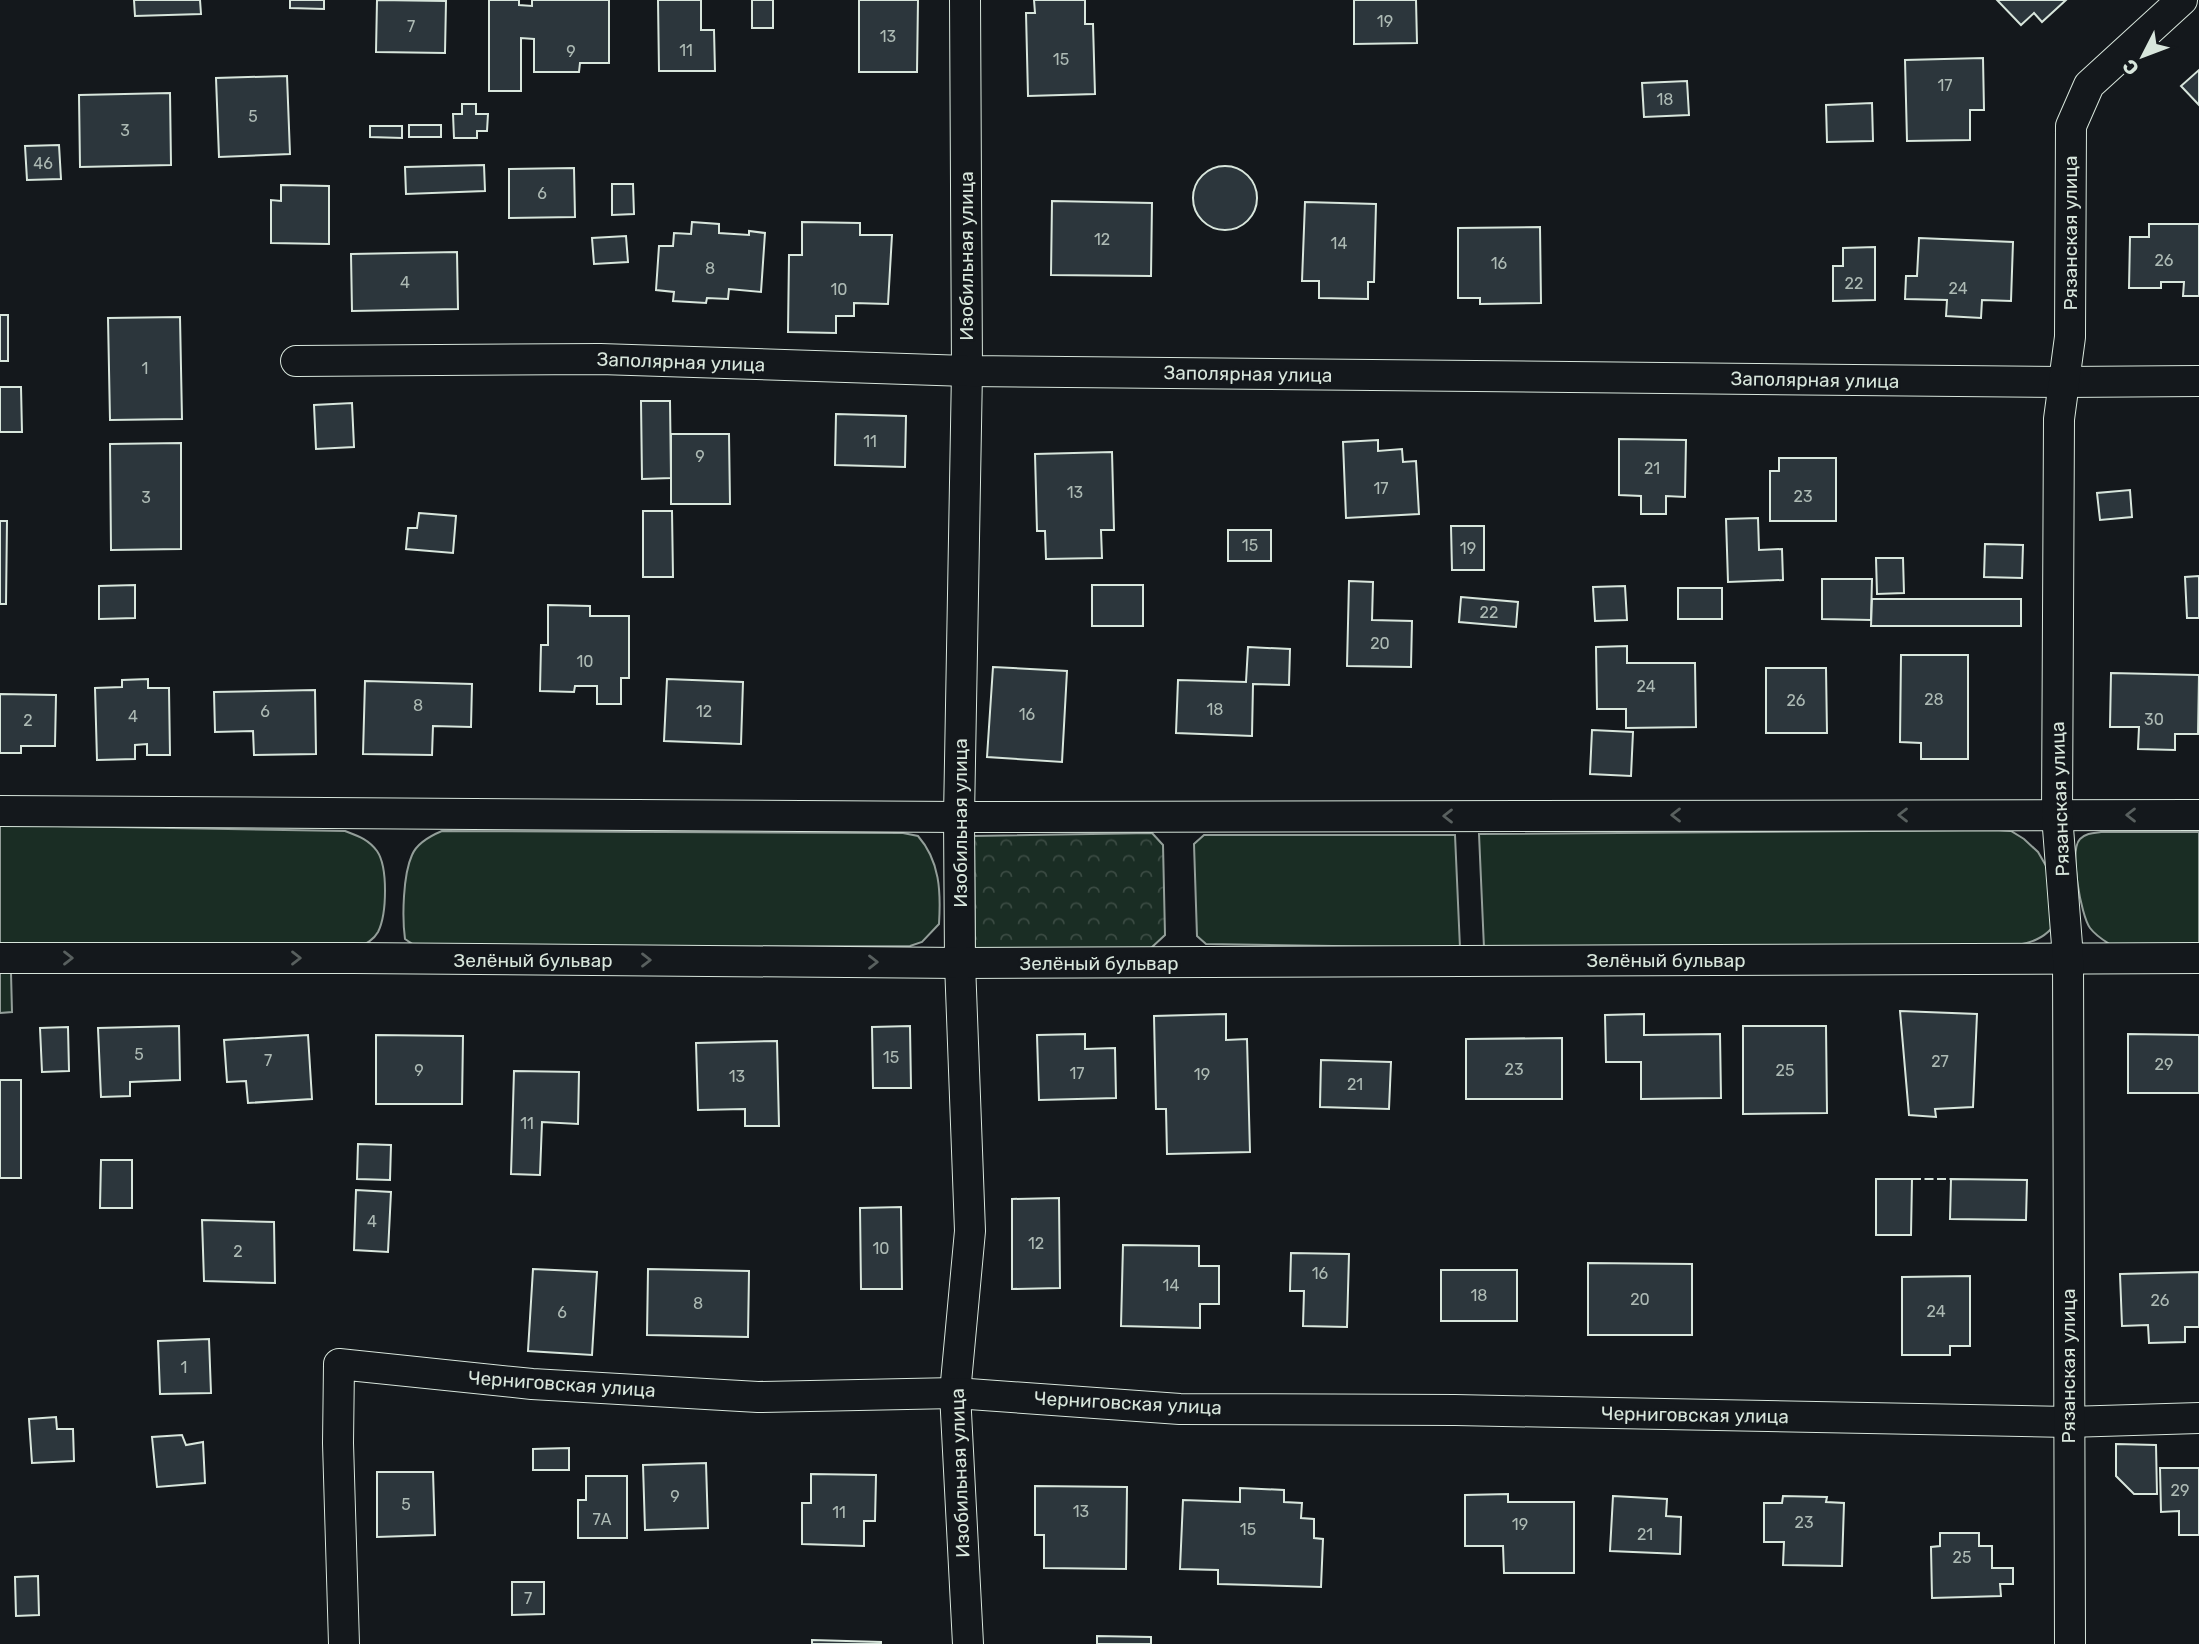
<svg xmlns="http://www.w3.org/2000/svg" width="2199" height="1644" font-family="Rubik,sans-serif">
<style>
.green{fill:#1a2d24;stroke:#939e99;stroke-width:2}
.forest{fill:url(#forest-crowns);stroke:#939e99;stroke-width:2}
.building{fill:#2c363c;stroke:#d8e6dc;stroke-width:2}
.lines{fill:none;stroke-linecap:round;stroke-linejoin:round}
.street-casing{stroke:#d8e6dc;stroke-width:32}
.street{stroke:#14181c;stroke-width:30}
.fence{stroke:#d8e6dc;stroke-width:2;stroke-dasharray:9 3.5;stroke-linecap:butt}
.oneway{stroke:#59605f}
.labels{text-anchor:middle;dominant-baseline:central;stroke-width:5;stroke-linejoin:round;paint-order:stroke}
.number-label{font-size:16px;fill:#adbab4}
.street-label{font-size:19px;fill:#d8e6dc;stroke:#14181c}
</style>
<defs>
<pattern id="forest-crowns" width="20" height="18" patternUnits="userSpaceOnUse" patternTransform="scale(1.75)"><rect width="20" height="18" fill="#1a2d24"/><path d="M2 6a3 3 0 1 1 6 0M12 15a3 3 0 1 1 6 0" fill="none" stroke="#3b4b43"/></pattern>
</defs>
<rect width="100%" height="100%" fill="#14181c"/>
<!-- green -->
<g class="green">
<path d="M 0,825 L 345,831 C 358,836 368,839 377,851 C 388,867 387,914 378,932 C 373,941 365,944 356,948 L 0,943 Z"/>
<path d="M 1995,830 L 2011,831 L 2024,839 L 2038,852 L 2049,871 L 2052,928 C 2042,939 2032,942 2017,945 L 1484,948 L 1479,834 Z"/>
<path d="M 442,831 L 903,833 L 918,836 C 940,861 941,892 939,924 L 922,942 L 910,946 L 426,948 L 414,945 L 405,939 C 402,917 403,875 412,855 C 417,843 430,836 442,831 Z"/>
<path d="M 2101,832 L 2199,832 L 2199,947 L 2111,945 C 2103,940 2096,936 2090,928 C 2081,916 2069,850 2080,839 C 2086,833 2094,833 2101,832 Z"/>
<polygon points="1204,835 1455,835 1460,948 1206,944 1197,936 1194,844"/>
<polygon points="0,973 11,973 12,1012 0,1013"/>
</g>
<!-- forest -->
<polygon class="forest" points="1152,833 1163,845 1165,935 1151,948 975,949 974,836"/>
<!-- building -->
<g class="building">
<polygon points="134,0 200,0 201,14 135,16"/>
<polygon points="290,0 324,0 324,9 290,8"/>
<polygon points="377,0 446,1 445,53 376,52"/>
<polygon points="489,0 519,0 519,5 532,6 532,0 609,0 609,63 580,63 579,72 534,72 534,39 521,38 521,91 489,91"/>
<polygon points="658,0 701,0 701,30 714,30 715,71 659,71"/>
<rect x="752" y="0" width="21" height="28"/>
<polygon points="859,0 918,0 917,72 859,72"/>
<polygon points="1034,0 1085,0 1085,24 1093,24 1095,94 1028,96 1026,13 1035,13"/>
<polygon points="1354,0 1416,0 1417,43 1354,44"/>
<polygon points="1997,0 2066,0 2042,22 2034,13 2021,25"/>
<polygon points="1983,58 1984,110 1970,110 1970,140 1907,141 1905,60"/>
<polygon points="2199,70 2199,105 2181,86"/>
<polygon points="287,76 290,154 219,157 216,78"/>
<polygon points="1687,81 1689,115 1644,117 1642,83"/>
<polygon points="170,93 171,165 80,167 79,95"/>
<polygon points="1872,103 1873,141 1827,142 1826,105"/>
<polygon points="462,104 476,104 476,114 488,114 487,131 477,131 477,138 454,138 453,114 462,114"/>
<rect x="409" y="125" width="32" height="12"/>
<polygon points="370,126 402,126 402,138 370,137"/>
<polygon points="59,145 61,179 27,180 25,146"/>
<polygon points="484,165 485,191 406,194 405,167"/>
<circle cx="1225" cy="198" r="32"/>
<polygon points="574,168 575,217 509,218 509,169"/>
<polygon points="612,184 633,184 634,214 612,215"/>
<polygon points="281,185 329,186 329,244 271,243 271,200 281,201"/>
<polygon points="1052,201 1152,203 1151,276 1051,275"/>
<polygon points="1305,202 1376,204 1374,282 1368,282 1368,299 1319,298 1319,281 1302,281"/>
<polygon points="692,222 719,224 719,233 749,235 749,231 765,233 761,292 729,289 728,299 707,298 706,303 673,301 674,292 656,290 659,246 673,246 674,233 691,234"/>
<polygon points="802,222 860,223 860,235 892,235 888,304 854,303 854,316 836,316 836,333 788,332 789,255 802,255"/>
<polygon points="2149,224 2199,224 2199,296 2183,296 2184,282 2161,282 2161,288 2129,288 2130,237 2149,237"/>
<polygon points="1540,227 1541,303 1480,304 1480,298 1458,298 1458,228"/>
<polygon points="626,236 628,262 594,264 592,238"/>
<polygon points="1919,238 2013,242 2011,301 1982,300 1981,318 1946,316 1947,300 1905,299 1906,276 1917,276"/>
<polygon points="1875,247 1875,300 1833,301 1833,266 1843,266 1843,248"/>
<polygon points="457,252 458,309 352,311 351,254"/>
<rect x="0" y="315" width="8" height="46"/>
<polygon points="180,317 182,419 110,420 108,318"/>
<polygon points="0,387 21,387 22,432 0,432"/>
<polygon points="641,401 670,401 671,478 642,479"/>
<polygon points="352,403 354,447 316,449 314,405"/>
<polygon points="836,414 906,416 905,467 835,465"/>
<polygon points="671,434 729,434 730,504 671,504"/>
<polygon points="1619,439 1686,440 1685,497 1666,496 1666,514 1641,514 1641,496 1619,495"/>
<polygon points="1378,440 1378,451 1402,449 1403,462 1416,461 1419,514 1346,518 1343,442"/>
<polygon points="181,443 181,549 111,550 110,444"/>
<polygon points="1112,452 1114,530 1101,530 1102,558 1046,559 1045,531 1037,531 1035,454"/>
<polygon points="1779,458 1836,458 1836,521 1770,521 1770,471 1779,471"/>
<polygon points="2130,490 2132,517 2100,520 2097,493"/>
<polygon points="643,511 672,511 673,577 643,577"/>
<polygon points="419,513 456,516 453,553 406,549 408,528 417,528"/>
<polygon points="1758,518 1759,550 1782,549 1783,580 1728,582 1726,519"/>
<polygon points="0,521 7,521 6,604 0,604"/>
<polygon points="1451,526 1484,526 1484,570 1452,570"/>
<rect x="1228" y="530" width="43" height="31"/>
<polygon points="1985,544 2023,545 2022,578 1984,577"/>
<polygon points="1876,558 1903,558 1904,593 1877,594"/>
<polygon points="2199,576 2199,618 2187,618 2185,577"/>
<polygon points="1822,579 1872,579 1871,620 1822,619"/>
<polygon points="1349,581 1373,582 1372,620 1412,621 1411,667 1347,666"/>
<polygon points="135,585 135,618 99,619 99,586"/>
<rect x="1092" y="585" width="51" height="41"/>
<polygon points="1625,586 1627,620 1595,621 1593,587"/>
<rect x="1678" y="588" width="44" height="31"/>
<polygon points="1461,597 1518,602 1516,627 1459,622"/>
<polygon points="1872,599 2021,599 2021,626 1871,626"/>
<polygon points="548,605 590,606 590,616 629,616 629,678 621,678 621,704 597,704 597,686 575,686 574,692 540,691 541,645 548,645"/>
<polygon points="1627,646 1627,663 1695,663 1696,727 1626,728 1626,709 1597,709 1596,647"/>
<polygon points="1248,647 1290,649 1289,685 1253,684 1252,736 1176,733 1178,680 1246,682"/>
<polygon points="1901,655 1968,655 1968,759 1921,759 1921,743 1900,742"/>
<polygon points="993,667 1067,671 1062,762 987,757"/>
<polygon points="1766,668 1826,668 1827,733 1766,733"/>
<polygon points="2111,673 2199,675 2198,734 2175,734 2175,750 2138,749 2139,727 2110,727"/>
<polygon points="148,679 148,688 169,688 170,755 147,755 147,744 135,745 135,759 97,760 95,688 122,687 122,680"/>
<polygon points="667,679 743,682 741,744 664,741"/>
<polygon points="365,681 472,684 471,727 433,726 432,755 363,754"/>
<polygon points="315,690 316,754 254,755 253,731 215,732 214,692"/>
<polygon points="0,694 56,695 55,746 21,746 21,753 0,753"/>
<polygon points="1592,730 1633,732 1631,776 1590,774"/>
<polygon points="1900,1011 1977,1014 1973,1107 1935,1109 1936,1117 1909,1115"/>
<polygon points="1226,1014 1226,1040 1247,1039 1250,1152 1167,1154 1166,1109 1156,1109 1154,1016"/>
<polygon points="1644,1014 1644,1035 1720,1034 1721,1098 1641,1099 1641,1062 1606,1062 1605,1015"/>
<polygon points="179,1026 180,1080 130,1082 130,1096 101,1097 98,1028"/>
<polygon points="910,1026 911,1088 873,1088 872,1027"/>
<polygon points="1743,1026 1826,1026 1827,1113 1743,1114"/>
<polygon points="68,1027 69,1071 42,1072 40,1028"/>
<polygon points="1085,1034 1085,1049 1115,1048 1116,1098 1039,1100 1037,1035"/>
<polygon points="2128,1034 2199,1035 2199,1093 2128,1093"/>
<polygon points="308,1035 312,1099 248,1103 246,1081 227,1082 224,1040"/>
<polygon points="376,1035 463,1036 462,1104 376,1104"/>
<polygon points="1562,1038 1562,1099 1466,1099 1466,1039"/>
<polygon points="777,1041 779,1126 745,1126 745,1109 698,1110 696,1043"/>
<polygon points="1321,1060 1391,1062 1389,1109 1320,1107"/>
<polygon points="514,1071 579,1072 578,1124 542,1122 540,1175 511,1174"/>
<rect x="0" y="1080" width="21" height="98"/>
<polygon points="358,1144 391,1145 390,1180 357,1179"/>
<polygon points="101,1160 132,1160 132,1208 100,1208"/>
<polygon points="1876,1179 1912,1179 1911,1235 1876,1235"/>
<polygon points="1951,1179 2027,1180 2026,1220 1950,1219"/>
<polygon points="356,1190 391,1192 388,1252 354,1250"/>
<polygon points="1059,1198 1060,1288 1012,1289 1012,1199"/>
<polygon points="901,1207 902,1289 861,1289 860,1208"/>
<polygon points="202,1220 274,1222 275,1283 204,1281"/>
<polygon points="1123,1245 1199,1246 1199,1266 1219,1266 1219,1304 1200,1304 1200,1328 1121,1326"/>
<polygon points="1291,1253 1349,1254 1347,1327 1303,1326 1304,1291 1290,1291"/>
<polygon points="1588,1263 1692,1264 1692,1335 1588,1335"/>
<polygon points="533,1269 597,1272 592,1355 528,1351"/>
<polygon points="648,1269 749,1271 748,1337 647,1335"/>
<rect x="1441" y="1270" width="76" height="51"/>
<polygon points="2199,1272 2199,1327 2185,1327 2185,1342 2149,1343 2148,1325 2122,1326 2120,1274"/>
<polygon points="1970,1276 1970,1346 1950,1346 1950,1355 1902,1355 1902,1277"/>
<polygon points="209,1339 211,1393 160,1394 158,1341"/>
<polygon points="56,1417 57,1429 73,1429 74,1461 32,1463 29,1419"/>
<polygon points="182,1435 186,1445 203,1442 205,1483 157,1487 152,1437"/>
<polygon points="2116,1444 2156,1445 2157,1494 2134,1494 2116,1476"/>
<polygon points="569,1448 569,1470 533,1470 533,1449"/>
<polygon points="706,1463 708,1528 645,1530 643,1465"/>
<polygon points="2160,1468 2199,1468 2199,1535 2179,1535 2179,1511 2161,1512"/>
<polygon points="377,1472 433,1472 435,1535 377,1537"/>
<polygon points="811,1474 876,1475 875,1521 864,1521 864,1546 802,1544 802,1503 811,1503"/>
<polygon points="586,1476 627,1476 627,1538 578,1538 578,1500 586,1500"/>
<polygon points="1035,1486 1127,1487 1126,1569 1044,1568 1044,1535 1035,1535"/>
<polygon points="1240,1488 1284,1490 1284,1502 1302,1503 1301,1518 1314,1519 1314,1538 1323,1539 1321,1587 1218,1584 1218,1570 1180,1569 1183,1500 1240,1502"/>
<polygon points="1508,1494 1508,1502 1574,1502 1574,1573 1504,1573 1503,1546 1465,1546 1465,1495"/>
<polygon points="1613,1496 1667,1499 1666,1516 1681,1517 1680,1554 1610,1551"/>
<polygon points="1783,1496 1827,1497 1826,1502 1844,1503 1842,1566 1783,1565 1784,1542 1764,1542 1764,1503 1782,1503"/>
<polygon points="1940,1533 1979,1533 1979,1546 1992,1546 1992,1568 2013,1568 2013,1584 2000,1584 2001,1596 1932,1598 1931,1547 1940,1546"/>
<polygon points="38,1576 39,1615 16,1616 15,1577"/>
<polygon points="512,1582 544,1582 544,1614 512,1615"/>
<polygon points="1097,1636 1151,1637 1151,1644 1097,1644"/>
<polygon points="812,1640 881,1642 881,1644 812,1644"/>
</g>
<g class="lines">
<defs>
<g id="street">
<polyline points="965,0 967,371 959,817 960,963 970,1231 955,1393 968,1644"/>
<polyline points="296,361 600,359 967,371 2064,382 2199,381"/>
<polyline points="0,811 959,817 2199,815"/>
<polyline points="0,958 354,958 960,963 2199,958"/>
<polyline points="344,1644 338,1443 339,1364 532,1384 758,1397 955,1393 1180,1409 1455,1410 2068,1422 2199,1418"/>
<polyline points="2070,1644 2068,958 2057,815 2059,419 2070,337 2071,126 2089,85 2182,0"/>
</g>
</defs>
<!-- street casing -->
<use href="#street" class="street-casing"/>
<!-- street -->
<use href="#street" class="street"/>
<!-- fence -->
<polyline class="fence" points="1912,1179 1951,1179"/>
</g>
<!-- one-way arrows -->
<defs><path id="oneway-chevron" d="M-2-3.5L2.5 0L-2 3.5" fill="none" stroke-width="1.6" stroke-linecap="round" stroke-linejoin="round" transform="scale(1.75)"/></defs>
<g class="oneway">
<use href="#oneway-chevron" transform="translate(1676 815) rotate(180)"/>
<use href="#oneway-chevron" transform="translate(1903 815) rotate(180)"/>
<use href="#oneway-chevron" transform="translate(2131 815) rotate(180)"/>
<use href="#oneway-chevron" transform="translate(1448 816) rotate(180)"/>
<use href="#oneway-chevron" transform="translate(68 958)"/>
<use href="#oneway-chevron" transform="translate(296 958)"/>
<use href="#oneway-chevron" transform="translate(646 960)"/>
<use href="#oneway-chevron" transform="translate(873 962)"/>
</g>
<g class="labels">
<!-- number labels -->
<g class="number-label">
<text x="1385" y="21">19</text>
<text x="411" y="26">7</text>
<text x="888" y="36">13</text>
<text x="686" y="50">11</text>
<text x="571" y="51">9</text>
<text x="1061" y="59">15</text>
<text x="1945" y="85">17</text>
<text x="1665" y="99">18</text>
<text x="253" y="116">5</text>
<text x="125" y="130">3</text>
<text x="43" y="163">46</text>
<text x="542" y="193">6</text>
<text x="1102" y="239">12</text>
<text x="1339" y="243">14</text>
<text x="2164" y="260">26</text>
<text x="1499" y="263">16</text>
<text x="710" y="268">8</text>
<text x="405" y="282">4</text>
<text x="1854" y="283">22</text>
<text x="1958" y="288">24</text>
<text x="839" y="289">10</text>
<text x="145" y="368">1</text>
<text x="870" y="441">11</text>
<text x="700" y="456">9</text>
<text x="1652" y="468">21</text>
<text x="1381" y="488">17</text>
<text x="1075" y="492">13</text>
<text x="1803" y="496">23</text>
<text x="146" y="497">3</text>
<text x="1250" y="545">15</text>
<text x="1468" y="548">19</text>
<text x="1489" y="612">22</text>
<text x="1380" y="643">20</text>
<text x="585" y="661">10</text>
<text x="1646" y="686">24</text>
<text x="1934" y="699">28</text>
<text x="1796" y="700">26</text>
<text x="418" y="705">8</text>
<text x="1215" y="709">18</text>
<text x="265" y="711">6</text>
<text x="704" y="711">12</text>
<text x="1027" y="714">16</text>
<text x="133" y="716">4</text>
<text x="2154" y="719">30</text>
<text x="28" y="720">2</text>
<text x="139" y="1054">5</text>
<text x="891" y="1057">15</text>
<text x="268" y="1060">7</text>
<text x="1940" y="1061">27</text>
<text x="2164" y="1064">29</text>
<text x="1514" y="1069">23</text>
<text x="419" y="1070">9</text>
<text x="1785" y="1070">25</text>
<text x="1077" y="1073">17</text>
<text x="1202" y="1074">19</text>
<text x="737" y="1076">13</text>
<text x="1355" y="1084">21</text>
<text x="527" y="1123">11</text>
<text x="372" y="1221">4</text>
<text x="1036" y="1243">12</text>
<text x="881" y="1248">10</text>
<text x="238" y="1251">2</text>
<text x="1320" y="1273">16</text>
<text x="1171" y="1285">14</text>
<text x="1479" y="1295">18</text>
<text x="1640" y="1299">20</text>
<text x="2160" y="1300">26</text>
<text x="698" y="1303">8</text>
<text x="1936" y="1311">24</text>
<text x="562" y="1312">6</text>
<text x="184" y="1367">1</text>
<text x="2180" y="1490">29</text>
<text x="675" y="1496">9</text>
<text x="406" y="1504">5</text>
<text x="1081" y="1511">13</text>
<text x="839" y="1512">11</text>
<text x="602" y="1519">7А</text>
<text x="1804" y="1522">23</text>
<text x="1520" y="1524">19</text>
<text x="1248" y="1529">15</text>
<text x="1645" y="1534">21</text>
<text x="1962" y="1557">25</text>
<text x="528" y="1598">7</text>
</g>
<!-- street labels -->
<g class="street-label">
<text transform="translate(2070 233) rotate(-90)">Рязанская улица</text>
<text transform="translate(966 256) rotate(-90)">Изобильная улица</text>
<text transform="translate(681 362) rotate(2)">Заполярная улица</text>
<text transform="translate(1248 374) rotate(1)">Заполярная улица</text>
<text transform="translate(1815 380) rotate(1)">Заполярная улица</text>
<text transform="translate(2060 799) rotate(-92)">Рязанская улица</text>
<text transform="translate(960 823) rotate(-90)">Изобильная улица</text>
<text x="533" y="960">Зелёный бульвар</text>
<text x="1666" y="960">Зелёный бульвар</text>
<text x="1099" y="963">Зелёный бульвар</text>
<text transform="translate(2068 1366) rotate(-90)">Рязанская улица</text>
<text transform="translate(562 1384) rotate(4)">Черниговская улица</text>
<text transform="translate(1128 1403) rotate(3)">Черниговская улица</text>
<text transform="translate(1695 1415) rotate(1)">Черниговская улица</text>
<text transform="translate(960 1473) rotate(-92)">Изобильная улица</text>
</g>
</g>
<!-- north arrow -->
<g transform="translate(2143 56) rotate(228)" stroke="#14181c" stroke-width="5" paint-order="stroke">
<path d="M0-5L12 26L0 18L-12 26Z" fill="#d8e6dc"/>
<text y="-10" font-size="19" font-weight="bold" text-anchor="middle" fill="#d8e6dc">С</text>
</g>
</svg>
